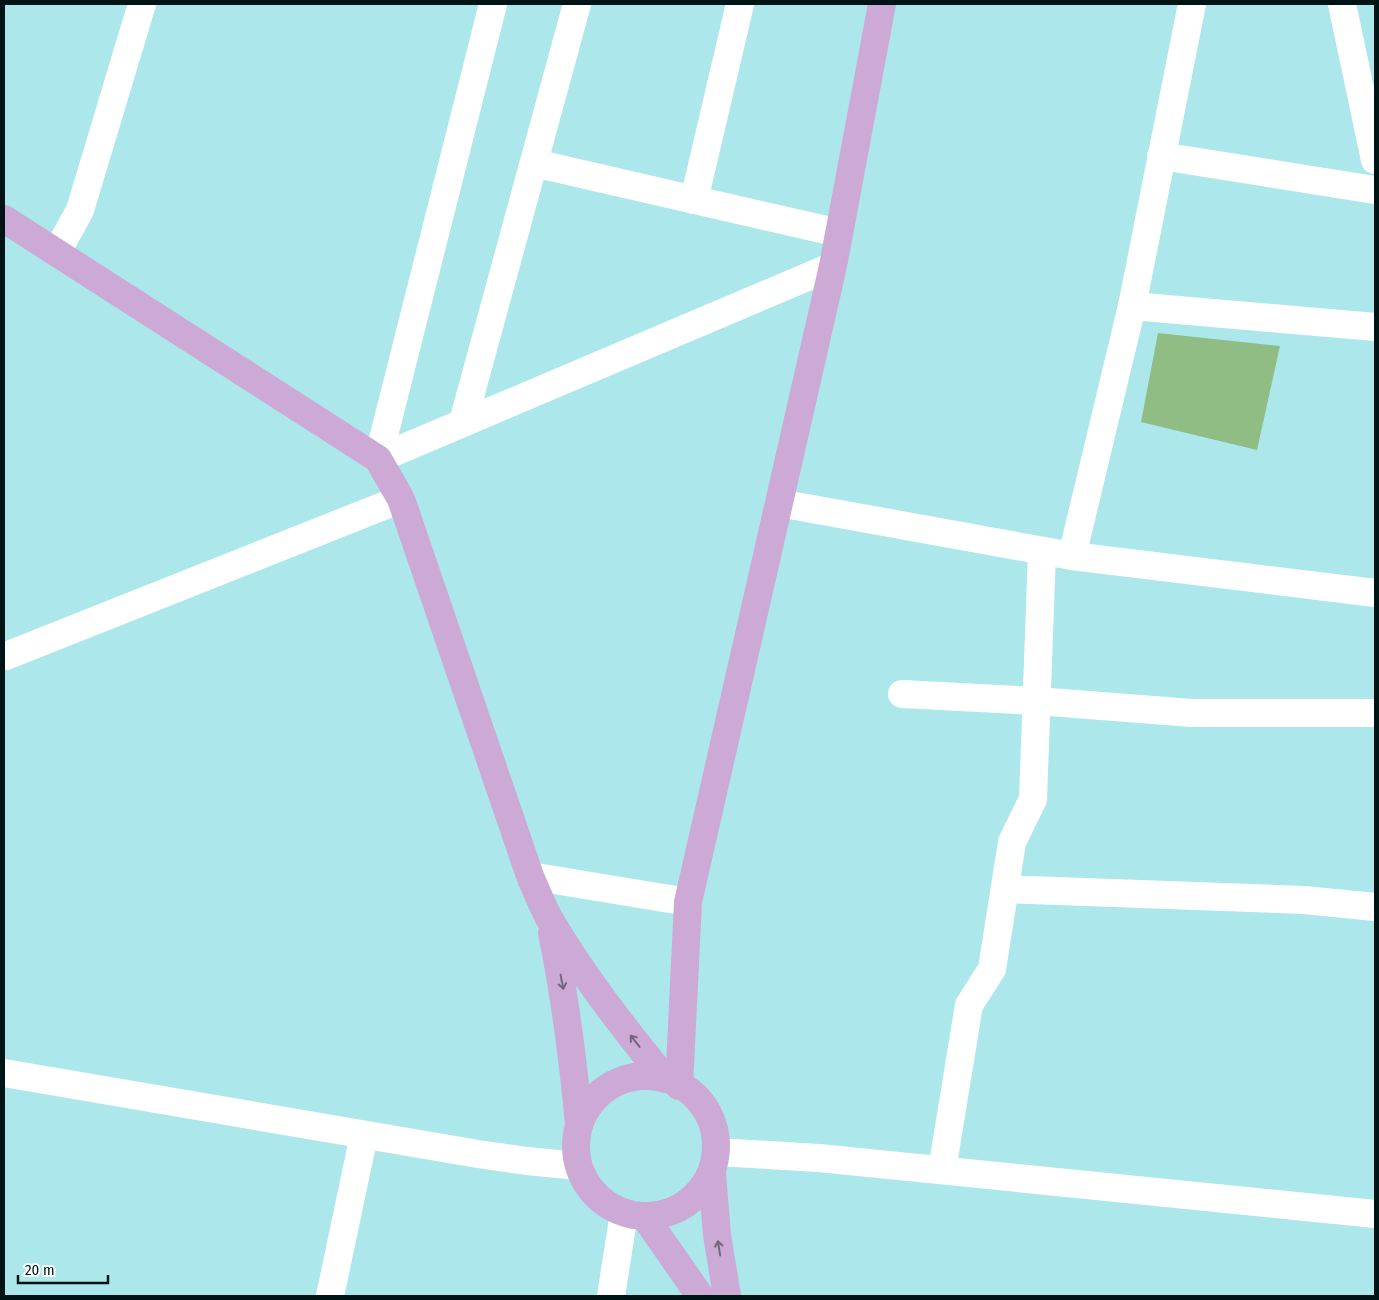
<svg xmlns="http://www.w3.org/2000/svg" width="1379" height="1300" font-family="'Fira Sans Condensed',sans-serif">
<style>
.garden{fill:#8fbd84}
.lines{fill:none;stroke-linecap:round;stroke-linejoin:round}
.minor{stroke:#fff;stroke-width:28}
.major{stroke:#cdaad6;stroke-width:28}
.oneway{stroke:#71667f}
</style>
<rect width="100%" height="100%" fill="#ace8eb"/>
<!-- garden -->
<polygon class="garden" points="1158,333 1280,346 1257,450 1141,422"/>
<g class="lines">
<!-- minor -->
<g class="minor">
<polyline points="1342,4 1375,160"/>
<polyline points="1161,156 1375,190"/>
<polyline points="534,163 839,233"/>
<polyline points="694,200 740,4"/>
<polyline points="57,252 80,210 142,4"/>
<polyline points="1132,306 1375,327"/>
<polyline points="463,422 577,4"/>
<polyline points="378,459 833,266"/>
<polyline points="378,459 493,4"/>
<polyline points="779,503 1072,556 1375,593"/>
<polyline points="1072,556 1132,306 1192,4"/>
<polyline points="6,656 401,499"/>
<polyline points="902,694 1037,701 1192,713 1375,713"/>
<polyline points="530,876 688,902"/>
<polyline points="1005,889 1304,900 1375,907"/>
<polyline points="4,1073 478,1154 527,1161 579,1166"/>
<polyline points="717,1152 819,1158 1375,1214"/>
<polyline points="942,1170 969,1005 992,969 1012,842 1033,799 1042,551"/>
<polyline points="330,1296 364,1135"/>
<polyline points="611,1296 624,1213"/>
</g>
<!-- major -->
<g class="major">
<path d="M 4,219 L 378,459 L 401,499 L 530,876 C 536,890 542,905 549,918 C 582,975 624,1028 665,1079"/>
<path d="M 552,933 C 565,997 573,1059 579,1124"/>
<circle cx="646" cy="1146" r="70"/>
<polyline points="679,1086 688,902 833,266 882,4"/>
<polyline points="712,1173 717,1235 727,1296"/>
<polyline points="645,1217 700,1296"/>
</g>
</g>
<!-- one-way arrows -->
<defs><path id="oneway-shaft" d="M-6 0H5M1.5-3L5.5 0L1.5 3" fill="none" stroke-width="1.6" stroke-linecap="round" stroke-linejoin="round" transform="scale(1.25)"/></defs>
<g class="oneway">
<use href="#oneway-shaft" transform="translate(562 982) rotate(79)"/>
<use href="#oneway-shaft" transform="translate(635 1041) rotate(-129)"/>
<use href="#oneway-shaft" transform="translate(719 1248) rotate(-99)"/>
</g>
<!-- border -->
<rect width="1379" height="1300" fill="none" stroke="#001415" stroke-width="10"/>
<!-- scale -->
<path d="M18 1275v8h90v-8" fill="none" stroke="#001415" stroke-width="2.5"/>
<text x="25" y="1275" font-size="15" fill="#001415" stroke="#f8fefe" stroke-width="4" paint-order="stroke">20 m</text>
</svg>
